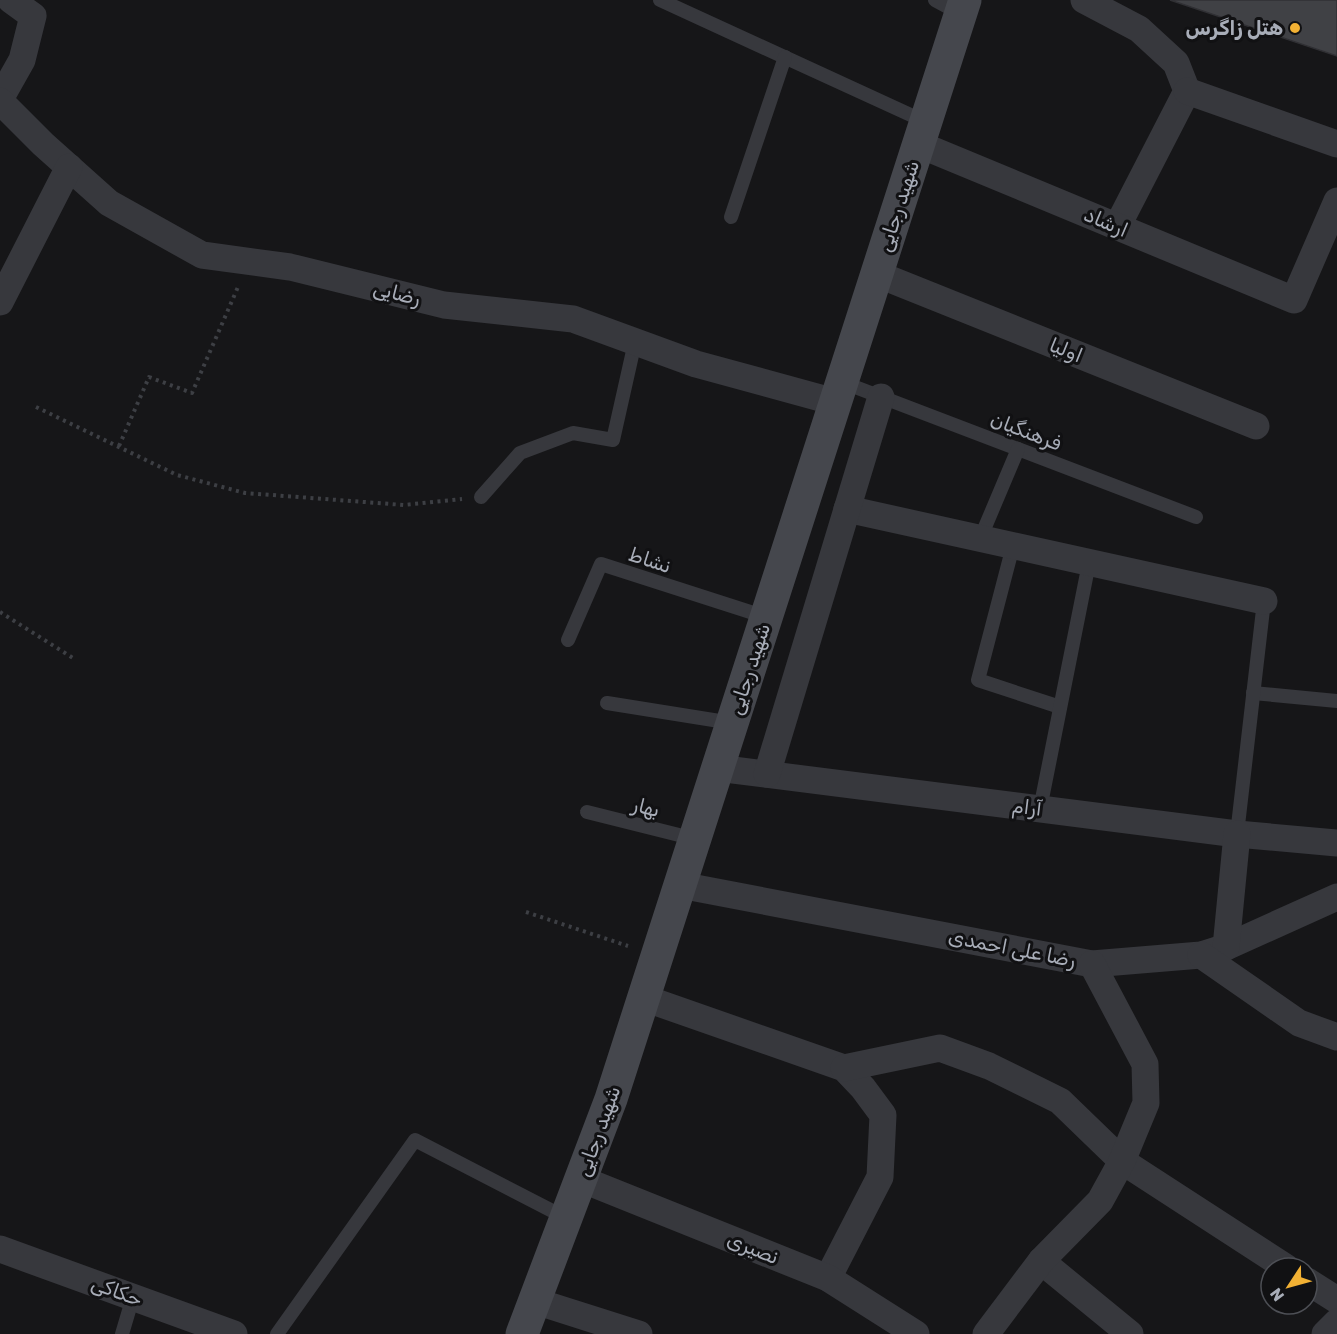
<svg xmlns="http://www.w3.org/2000/svg" width="1337" height="1334" font-family="Rubik,Cairo,sans-serif">
<style>
.building{fill:#404145;stroke:#303034;stroke-width:1.5}
.lines{fill:none;stroke-linecap:round;stroke-linejoin:round}
.path{stroke:#3d3f44;stroke-width:4;stroke-dasharray:3 4.5;stroke-linecap:butt}
.service{stroke:#37383d;stroke-width:14}
.minor{stroke:#37383d;stroke-width:27}
.secondary{stroke:#45474d;stroke-width:33}
.poi-dot{fill:#f2b134;stroke:#111113;stroke-width:2}
.labels{text-anchor:middle;dominant-baseline:central;stroke-width:6;stroke-linejoin:round;paint-order:stroke}
.poi-label{font-size:20px;font-weight:bold;fill:#a8adb8;stroke:#111113;text-anchor:end}
.street-label{font-size:20px;fill:#a8adb8;stroke:#111113}
</style>
<rect width="100%" height="100%" fill="#161618"/>
<!-- building -->
<polygon class="building" points="1170,0 1337,0 1337,56"/>
<g class="lines">
<!-- path -->
<g class="path">
<polyline points="36,407 177,475 245,493 404,505 462,499"/>
<polyline points="119,446 149,377 192,393 238,287"/>
<polyline points="0,612 73,658"/>
<polyline points="526,912 628,946"/>
</g>
<!-- service -->
<g class="service">
<polyline points="660,0 926,122"/>
<polyline points="935,0 961,14"/>
<polyline points="731,217 785,57"/>
<polyline points="842,382 1196,517"/>
<polyline points="481,497 520,453 573,433 613,440 635,342"/>
<polyline points="980,539 1018,449"/>
<polyline points="1013,546 978,680 1060,707"/>
<polyline points="568,640 601,564 766,617"/>
<polyline points="1253,693 1337,701"/>
<polyline points="607,703 732,723"/>
<polyline points="1040,809 1089,563"/>
<polyline points="587,812 695,839"/>
<polyline points="1237,834 1264,601"/>
<polyline points="122,1334 133,1297"/>
<polyline points="277,1334 415,1140 566,1218"/>
</g>
<!-- minor -->
<g class="minor">
<polyline points="1084,0 1139,29 1176,63 1187,91 1117,227"/>
<polyline points="1187,91 1337,144"/>
<polyline points="0,99 22,60 33,16 11,0"/>
<polyline points="0,101 43,144 109,203 202,255 290,267 444,305 573,319 696,364 835,402"/>
<polyline points="918,144 1294,300 1337,201"/>
<polyline points="877,274 1256,426"/>
<polyline points="0,302 69,167"/>
<polyline points="847,509 1264,601"/>
<polyline points="717,768 1237,834 1337,843"/>
<polyline points="767,774 881,397"/>
<polyline points="680,885 1092,964 1201,955 1226,947 1337,897"/>
<polyline points="1226,947 1237,834"/>
<polyline points="1201,955 1299,1023 1337,1037"/>
<polyline points="644,998 844,1068 863,1088 883,1115 880,1177 828,1278"/>
<polyline points="844,1068 940,1048 989,1066 1060,1101 1122,1161 1287,1268"/>
<polyline points="581,1179 828,1278 916,1334"/>
<polyline points="0,1249 234,1334"/>
<polyline points="1041,1261 1130,1334"/>
<polyline points="1307,1281 1337,1300"/>
<polyline points="535,1301 639,1334"/>
<polyline points="986,1334 1041,1261 1100,1201 1122,1161 1146,1103 1145,1064 1092,964"/>
<polyline points="1325,1334 1337,1322"/>
</g>
<!-- secondary -->
<polyline class="secondary" points="522,1334 611,1099 965,0"/>
</g>
<!-- markers -->
<circle class="poi-dot" cx="1295" cy="28" r="6"/>
<g class="labels">
<!-- poi labels -->
<g class="poi-label">
<text x="1283" y="28">هتل زاگرس</text>
</g>
<!-- street labels -->
<g class="street-label">
<text transform="translate(898 206) rotate(-72)">شهید رجایی</text>
<text transform="translate(1106 222) rotate(23)">ارشاد</text>
<text transform="translate(397 293) rotate(14)">رضایی</text>
<text transform="translate(1066 350) rotate(22)">اولیا</text>
<text transform="translate(1026 431) rotate(21)">فرهنگیان</text>
<text transform="translate(650 560) rotate(18)">نشاط</text>
<text transform="translate(749 669) rotate(-72)">شهید رجایی</text>
<text transform="translate(646 807) rotate(14)">بهار</text>
<text transform="translate(1027 807) rotate(7)">آرام</text>
<text transform="translate(1012 948) rotate(11)">رضا علی احمدی</text>
<text transform="translate(598 1131) rotate(-70)">شهید رجایی</text>
<text transform="translate(753 1248) rotate(22)">نصیری</text>
<text transform="translate(117 1291) rotate(20)">حکاکی</text>
</g>
</g>
<!-- north arrow -->
<g transform="translate(1289 1286) rotate(234)"><circle r="28" fill="#111113" stroke="#4d4f55" stroke-width="1.5"/>
<path d="M0-4.5L10 22L0 15L-10 22Z" fill="#f2b134"/>
<text y="-9" font-size="16" font-weight="bold" text-anchor="middle" fill="#a8adb8">N</text>
</g>
</svg>
